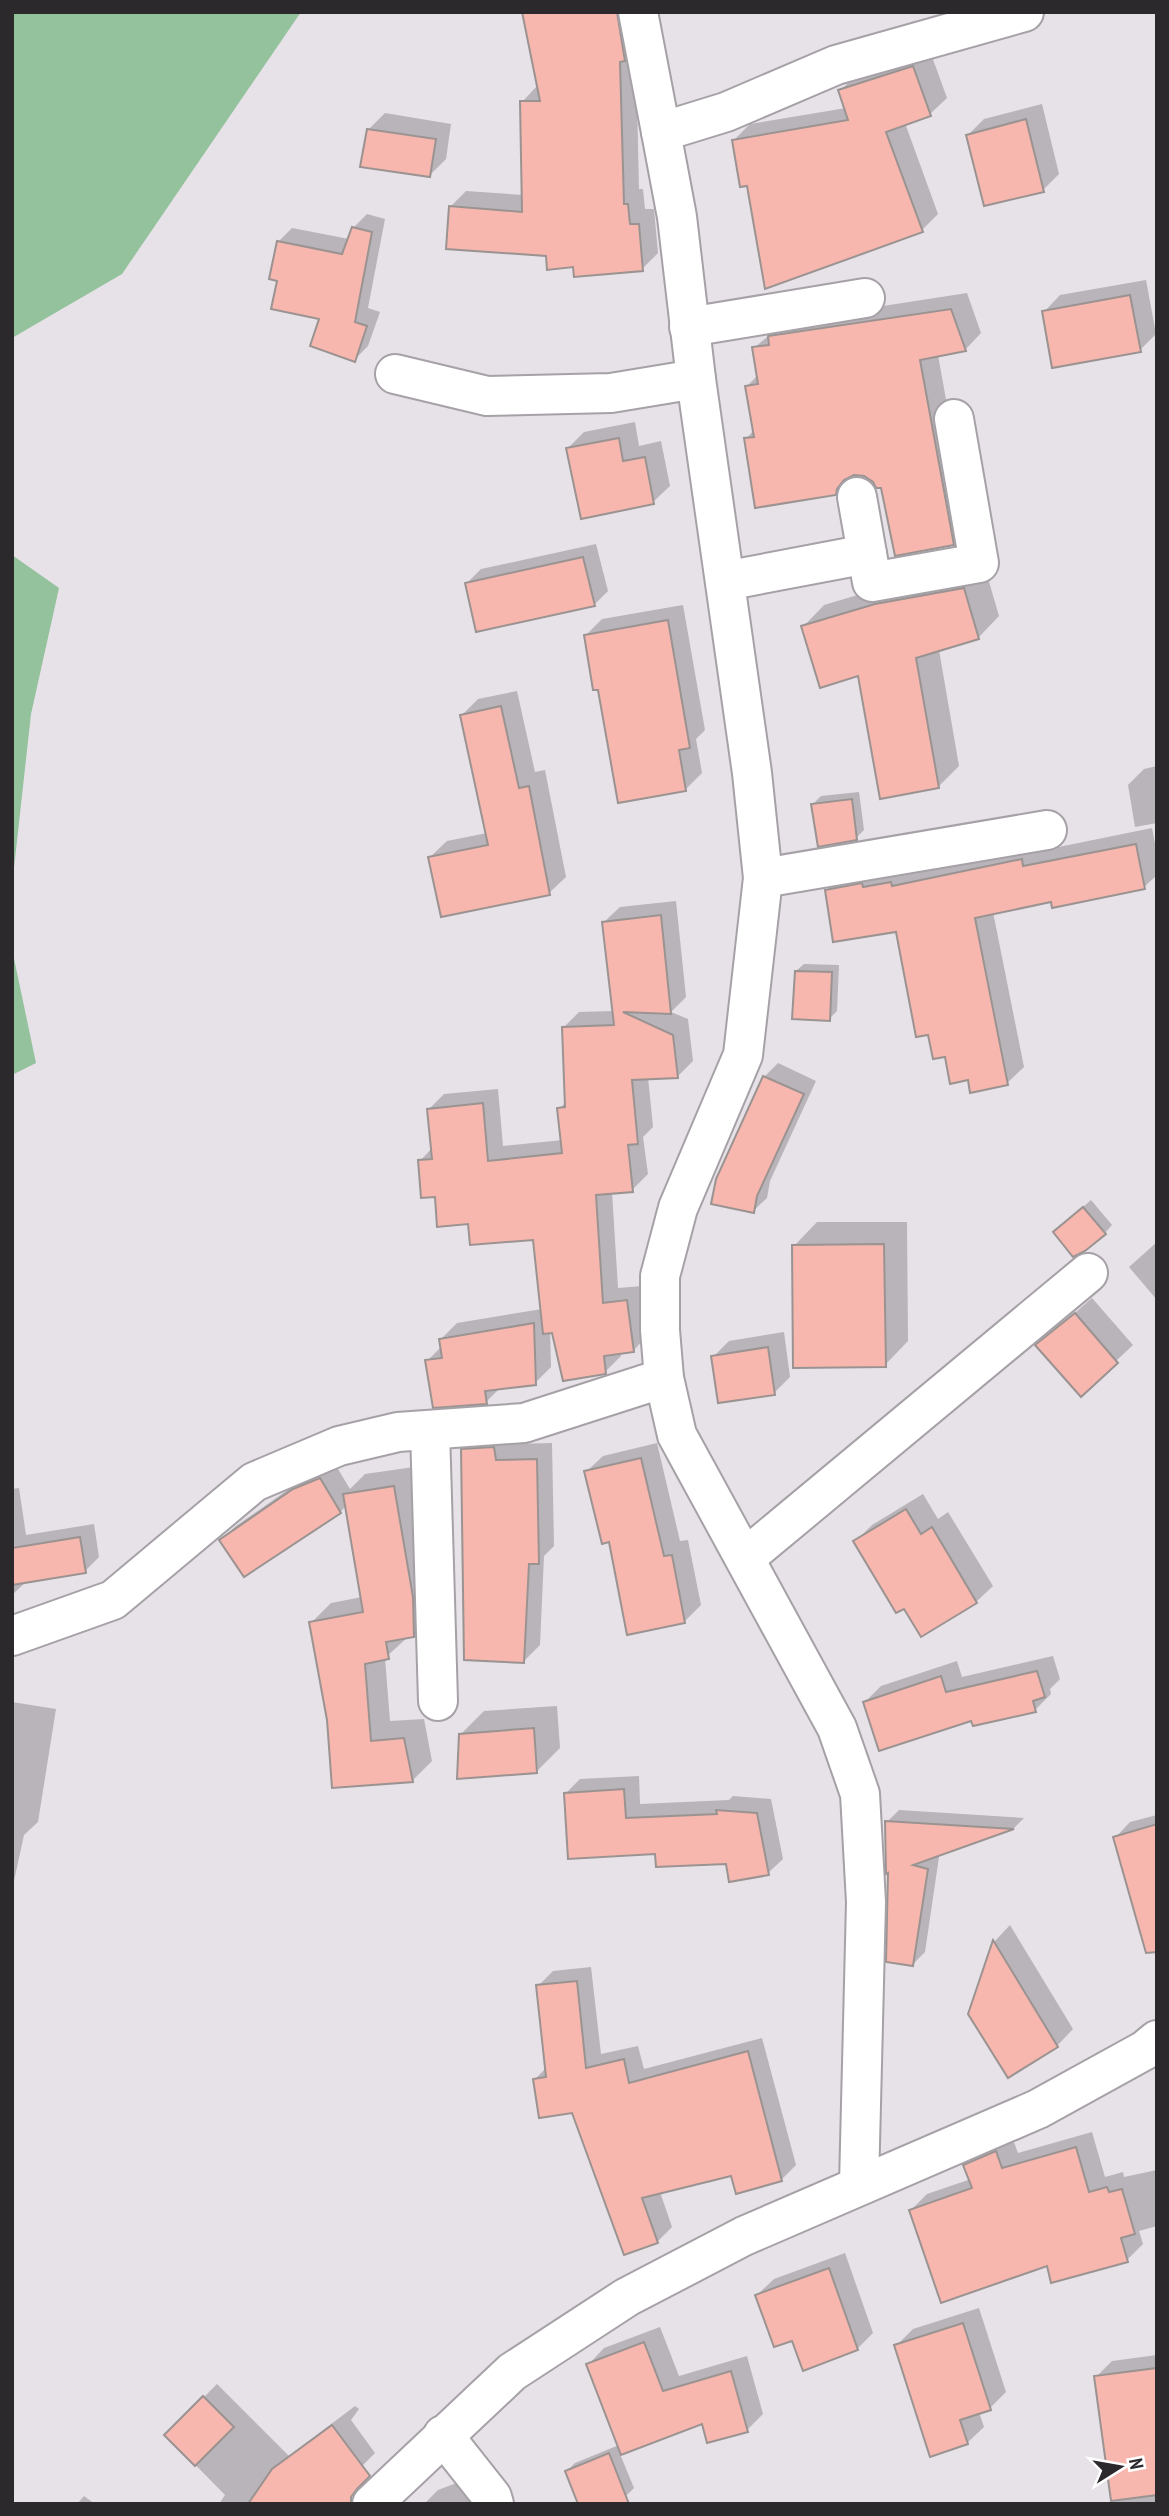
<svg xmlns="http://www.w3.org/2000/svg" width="1169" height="2516" font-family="'PT Sans Narrow',sans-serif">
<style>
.green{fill:#94c29c}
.shadow{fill:#0003}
.building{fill:#f7b7ae;stroke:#9b9391;stroke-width:2}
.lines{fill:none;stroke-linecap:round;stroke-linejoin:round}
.minor-casing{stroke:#a6a1a7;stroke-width:42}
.minor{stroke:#fff;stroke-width:38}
</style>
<rect width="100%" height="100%" fill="#e7e1e8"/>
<!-- green -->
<g class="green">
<polygon points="12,12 301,12 122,274 12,338"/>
<polygon points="12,555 59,588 31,714 12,886"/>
<polygon points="12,949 36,1063 12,1075"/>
</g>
<!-- shadow -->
<g class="shadow">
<polygon points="523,12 635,12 639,189 643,189 645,209 654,209 658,253 642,269 575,265 548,255 451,206 466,191 523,195 522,102 537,86"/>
<polygon points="930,51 947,98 930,114 905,123 938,214 922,230 749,184 734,140 750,124 846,108 840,91 856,75"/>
<polygon points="1042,104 1059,174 1043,190 968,135 984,119"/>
<polygon points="385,113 451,124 446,159 430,175 369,129"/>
<polygon points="367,214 385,219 368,308 380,312 368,346 354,360 322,317 278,242 292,228 349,239 353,228"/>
<polygon points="1146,280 1156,334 1140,350 1044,312 1060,295"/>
<polygon points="967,293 981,333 965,350 938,355 969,527 953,544 883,486 864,475 852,474 835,493 746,439 754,430 747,386 758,375 754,348 786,321"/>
<polygon points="635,422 639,446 661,441 670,486 653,502 568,448 584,432"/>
<polygon points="596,544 608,591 594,605 467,583 481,569"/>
<polygon points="985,568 999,616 978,638 939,650 959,766 938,787 860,674 803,627 824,605 898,583"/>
<polygon points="683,605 705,730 696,739 702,773 686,789 599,688 586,635 602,619"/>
<polygon points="517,691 535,772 545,770 566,877 549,893 430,857 447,841 487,833 462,715 478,699"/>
<polygon points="1157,766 1157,823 1135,827 1128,785 1144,769"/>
<polygon points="859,792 864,830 856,838 813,804 821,796"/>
<polygon points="1152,828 1157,854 1157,875 1144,887 1053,900 993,912 1024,1067 1007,1083 969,1078 947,1055 929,1033 897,930 827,890 843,874 1038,843 1039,851"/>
<polygon points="676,901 686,997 671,1012 688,1019 693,1061 677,1077 648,1077 653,1127 643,1137 648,1174 632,1190 612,1192 618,1288 643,1286 648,1335 633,1351 620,1352 621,1356 605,1372 550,1327 551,1367 535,1383 501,1387 486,1402 427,1361 442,1346 441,1339 457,1323 542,1309 534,1238 470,1222 436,1195 420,1161 432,1148 429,1109 444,1094 498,1089 503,1146 563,1140 559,1109 567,1101 564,1027 579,1012 614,1011 604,922 620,907"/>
<polygon points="804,964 839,965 837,1011 829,1019 796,971"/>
<polygon points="778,1063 816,1081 770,1181 767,1198 753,1211 764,1077"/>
<polygon points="1091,1200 1112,1225 1105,1233 1063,1225"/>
<polygon points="817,1222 907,1222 908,1341 885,1365 794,1246"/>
<polygon points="1157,1242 1157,1300 1129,1267"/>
<polygon points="1092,1298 1133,1345 1081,1394 1037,1346"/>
<polygon points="784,1332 790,1377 774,1393 713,1357 729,1341"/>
<polygon points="510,1432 512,1444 552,1443 554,1546 544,1556 540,1645 524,1661 462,1450 479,1434"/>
<polygon points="657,1443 680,1541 688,1540 701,1605 685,1621 610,1540 586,1472 603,1456"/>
<polygon points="335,1464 350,1489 365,1474 414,1467 434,1615 413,1636 409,1636 385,1658 390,1721 424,1719 432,1761 412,1781 329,1720 311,1623 331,1603 362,1597 347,1505 340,1512 221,1540 236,1526 309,1475"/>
<polygon points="19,1488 26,1535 94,1524 99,1557 85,1571 27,1581 12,1595 12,1489"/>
<polygon points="923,1494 938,1519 948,1512 993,1586 976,1602 922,1635 904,1606 856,1541 872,1525"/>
<polygon points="1053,1656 1060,1679 1050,1689 1051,1694 1035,1710 865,1702 881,1686 957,1661 962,1677"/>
<polygon points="12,1702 56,1709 38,1822 24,1835 12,1890"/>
<polygon points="557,1706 560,1748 536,1772 460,1735 484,1711"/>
<polygon points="639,1776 640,1804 729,1800 733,1796 771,1799 783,1859 768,1873 727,1862 657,1852 565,1794 580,1779"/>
<polygon points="899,1810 1024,1818 1013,1829 934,1856 939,1857 925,1952 913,1964 887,1822"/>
<polygon points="1157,1815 1157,1944 1115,1838 1130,1822"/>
<polygon points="1010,1925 1073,2029 1057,2046 1008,2076 970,2013 995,1941"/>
<polygon points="591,1967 601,2054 638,2046 644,2069 762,2038 796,2165 781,2180 733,2174 660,2192 672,2227 657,2242 573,2111 535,2079 547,2067 538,1986 553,1971"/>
<polygon points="1092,2132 1105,2177 1123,2172 1124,2177 1157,2170 1157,2226 1139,2231 1143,2244 1127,2260 1048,2264 911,2210 927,2194 971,2179 965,2166 981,2150 1012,2137 1018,2153"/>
<polygon points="845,2253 873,2333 857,2349 757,2295 774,2279"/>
<polygon points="979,2308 1006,2392 990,2408 979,2412 984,2427 967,2443 896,2346 913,2329"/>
<polygon points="660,2327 679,2376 747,2356 763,2414 747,2430 703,2421 620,2454 634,2488 626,2496 567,2471 575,2463 619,2445 588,2365 604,2348"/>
<polygon points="1157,2355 1157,2504 1113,2504 1096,2377 1112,2361"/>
<polygon points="217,2384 289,2456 355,2406 359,2409 351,2420 375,2453 362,2466 293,2504 219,2504 225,2495 166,2435"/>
<polygon points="475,2476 486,2504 424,2504 438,2490"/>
<polygon points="84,2496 95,2504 77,2504"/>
</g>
<!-- building -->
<g class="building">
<polygon points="522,12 617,12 625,61 620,62 624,204 628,204 630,224 639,224 643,271 574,277 573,267 547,270 546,256 446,249 449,206 522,212 520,101 540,101"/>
<polygon points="913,66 931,116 886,132 923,232 765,289 747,186 740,187 732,140 848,120 838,90"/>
<polygon points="1026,119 1044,192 984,206 966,135"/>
<polygon points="367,129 436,139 430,177 360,167"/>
<polygon points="352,227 372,232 355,322 367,326 355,362 310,346 319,319 271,309 277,281 269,279 277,241 342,254"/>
<polygon points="1130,295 1141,352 1052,368 1042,311"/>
<polygon points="951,309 966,351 920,360 954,545 895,556 881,488 876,488 873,482 864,476 854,475 844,480 837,489 836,495 755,508 744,438 754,437 745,386 758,384 752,347 769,345 768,336"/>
<polygon points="619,438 623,461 645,457 654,504 581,519 566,448"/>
<polygon points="583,557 595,606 476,632 465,583"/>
<polygon points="964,588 979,639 916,658 939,788 880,799 858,676 820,688 801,626 875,604"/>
<polygon points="668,620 690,748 679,750 686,791 618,803 598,690 593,690 584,635"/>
<polygon points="501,706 519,788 529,786 550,895 441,917 428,857 488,845 460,715"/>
<polygon points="852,799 857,840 818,847 811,804"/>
<polygon points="1136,844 1145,889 1052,908 1051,902 975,918 1008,1085 970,1093 968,1080 950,1084 945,1057 933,1059 928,1035 916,1037 896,932 833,942 825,890 862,883 863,887 891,882 892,886 1022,859 1023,866"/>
<polygon points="661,915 671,1014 623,1012 673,1035 678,1078 632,1080 638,1144 628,1145 633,1192 596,1195 603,1303 627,1300 634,1352 604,1356 606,1374 563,1381 552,1333 543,1334 533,1240 470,1245 468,1224 437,1227 435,1197 421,1198 418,1160 432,1159 427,1109 483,1103 488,1161 562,1153 557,1108 565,1107 562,1027 614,1025 602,922"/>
<polygon points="795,971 832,972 830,1021 792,1019"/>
<polygon points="763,1076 804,1094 757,1196 754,1213 711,1204 716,1179"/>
<polygon points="1083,1207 1106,1234 1085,1251 1073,1257 1053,1232"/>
<polygon points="884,1244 886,1367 793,1368 792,1245"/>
<polygon points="1075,1313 1118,1363 1081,1397 1035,1345"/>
<polygon points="534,1323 536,1385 485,1391 487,1404 433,1408 425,1360 442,1358 439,1339"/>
<polygon points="768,1347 775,1395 718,1403 711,1356"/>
<polygon points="494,1447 496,1460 537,1459 539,1564 529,1564 524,1663 464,1660 461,1449"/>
<polygon points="641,1458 664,1556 672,1555 685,1623 627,1635 609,1542 602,1544 584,1471"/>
<polygon points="320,1478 341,1513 244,1577 219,1540 293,1489"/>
<polygon points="394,1486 413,1597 414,1637 386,1642 389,1659 365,1664 371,1741 404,1738 413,1782 332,1788 327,1720 309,1622 363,1612 343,1494"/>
<polygon points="906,1509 921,1534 932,1527 977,1603 921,1637 904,1609 896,1613 853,1541"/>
<polygon points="80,1537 86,1573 12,1585 12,1548"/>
<polygon points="1037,1671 1045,1697 1033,1701 1036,1712 973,1726 971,1721 879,1751 863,1702 941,1676 946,1692"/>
<polygon points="534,1728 537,1773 457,1779 459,1734"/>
<polygon points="624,1789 626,1818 717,1814 716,1810 757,1813 769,1875 729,1882 726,1864 656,1867 655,1854 568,1859 564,1793"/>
<polygon points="885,1821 1014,1829 913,1865 928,1869 913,1966 886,1962 888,1873 886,1874"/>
<polygon points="1157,1824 1157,1952 1146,1953 1113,1837"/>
<polygon points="993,1940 1058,2047 1008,2078 968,2014"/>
<polygon points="577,1981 586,2068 624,2059 629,2083 748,2051 782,2181 736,2194 731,2176 642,2198 658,2243 624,2255 572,2113 539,2118 533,2079 546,2077 536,1985"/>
<polygon points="1076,2147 1089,2192 1107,2187 1109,2192 1122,2189 1135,2234 1121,2238 1128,2262 1051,2283 1047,2266 941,2303 909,2210 972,2188 963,2165 996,2151 1002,2168"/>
<polygon points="829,2268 858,2350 803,2371 792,2341 774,2347 755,2295"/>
<polygon points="963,2323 991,2410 960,2420 968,2444 930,2457 894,2345"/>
<polygon points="644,2342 663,2391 731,2371 748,2432 707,2443 702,2424 621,2455 586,2364"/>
<polygon points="1157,2368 1157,2495 1111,2501 1094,2376"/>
<polygon points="203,2396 234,2427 195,2466 164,2435"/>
<polygon points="332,2425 370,2476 357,2489 351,2497 351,2504 248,2504 272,2469"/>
<polygon points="609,2453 629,2504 578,2504 565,2471"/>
</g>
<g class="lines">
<defs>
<g id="minor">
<polyline points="638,12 661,132"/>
<polyline points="689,327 865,298"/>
<polyline points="395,374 487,396 611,393 696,379"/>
<polyline points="857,497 872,582 979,563 954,419"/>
<polyline points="725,581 867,554"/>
<polyline points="763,878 1047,830"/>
<polyline points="430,1430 438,1701"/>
<polyline points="745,1558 1088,1273"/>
<polyline points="12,1636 113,1600 254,1482 339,1446 398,1432 524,1423 664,1378"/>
<polyline points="859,2185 866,1902 860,1794 837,1728 677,1435 664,1378 660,1330 660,1276 678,1208 743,1055 763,878 752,773 696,379 677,217 661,132 726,112 836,65 1024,12"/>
<polyline points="443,2435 492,2497 494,2504"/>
<polyline points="372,2504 512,2372 627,2297 744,2236 1038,2109 1145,2050 1157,2040"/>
</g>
</defs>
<!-- minor casing -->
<use href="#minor" class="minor-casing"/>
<!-- minor -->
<use href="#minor" class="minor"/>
</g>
<!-- border -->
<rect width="1169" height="2516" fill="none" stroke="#2c292c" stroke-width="28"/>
<!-- north arrow -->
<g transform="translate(1120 2467) rotate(79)" stroke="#ffffff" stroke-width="5" paint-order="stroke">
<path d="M0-5L12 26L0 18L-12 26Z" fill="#2c292c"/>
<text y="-10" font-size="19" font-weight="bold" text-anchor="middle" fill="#2c292c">N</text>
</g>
</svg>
